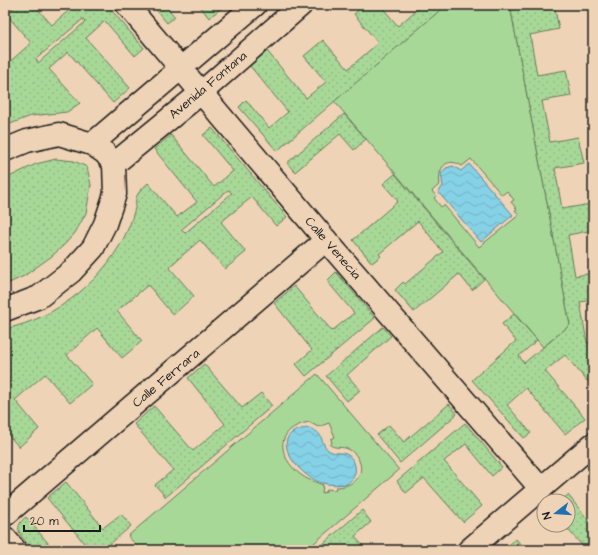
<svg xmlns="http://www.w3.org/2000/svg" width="598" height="555" font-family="'Architects Daughter',sans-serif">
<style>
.grass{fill:#a8d898;stroke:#627a5a;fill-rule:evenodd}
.park{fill:url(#park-dots);stroke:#627a5a;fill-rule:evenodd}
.water{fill:url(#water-waves);stroke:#5b8995}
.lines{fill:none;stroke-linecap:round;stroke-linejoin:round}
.minor-casing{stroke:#1c1c1c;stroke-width:25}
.minor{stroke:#efd3b6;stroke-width:22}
.labels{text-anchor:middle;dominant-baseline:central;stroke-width:4;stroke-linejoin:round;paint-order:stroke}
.street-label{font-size:13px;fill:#1c1c1c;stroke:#efd3b6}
</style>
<defs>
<pattern id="park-dots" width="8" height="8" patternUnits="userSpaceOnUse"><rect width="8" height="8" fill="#a8d898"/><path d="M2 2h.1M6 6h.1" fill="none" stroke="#90b982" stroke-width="1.8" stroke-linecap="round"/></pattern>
<pattern id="water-waves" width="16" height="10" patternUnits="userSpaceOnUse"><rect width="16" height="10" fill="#85d1e5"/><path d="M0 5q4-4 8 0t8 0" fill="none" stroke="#72b3c4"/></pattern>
</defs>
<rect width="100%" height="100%" fill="#efd3b6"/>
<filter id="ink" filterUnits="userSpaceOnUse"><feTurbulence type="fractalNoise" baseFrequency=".025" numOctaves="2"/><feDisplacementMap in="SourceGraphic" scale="8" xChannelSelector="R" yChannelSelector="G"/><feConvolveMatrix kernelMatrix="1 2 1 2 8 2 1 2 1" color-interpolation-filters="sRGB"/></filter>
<g filter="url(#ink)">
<!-- grass -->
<g class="grass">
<path d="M 446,5 L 510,5 L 570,325 L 543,347 L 334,101 ZM 471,159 L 502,195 L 507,191 L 514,200 L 511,202 L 517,209 L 515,210 L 519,215 L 479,247 L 444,205 L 441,207 L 434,198 L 436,196 L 432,191 L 440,184 C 437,168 447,156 462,166 Z"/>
<path d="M 317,374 L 399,470 L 306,550 L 140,550 L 128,536 ZM 309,422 L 318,427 L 329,423 L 335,437 L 331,439 L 332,443 L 330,445 C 336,449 342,446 348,449 C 359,454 365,469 357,479 C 352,484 344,487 336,487 L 335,490 L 327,489 L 326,492 L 322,493 L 323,485 C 316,482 307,480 301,475 C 276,456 275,428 309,422 Z"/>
</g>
<!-- park -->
<g class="park">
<path d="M 17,5 L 34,5 L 52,25 L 75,5 L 107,5 L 144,48 L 135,56 L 105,21 L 86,38 L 130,88 L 113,103 L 68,52 L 49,69 L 80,103 L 67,112 L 31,116 L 5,126 L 5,66 L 31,43 L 6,14 ZM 83,19 L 85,22 L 38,63 L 36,59 Z"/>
<polygon points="152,5 165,5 175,17 167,23"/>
<polygon points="199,5 225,5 209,18"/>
<polygon points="364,5 380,5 398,26 422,5 446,5 277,151 239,107 246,100 269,128 288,112 250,66 267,51 306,98 326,82 304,56 323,40 348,69 378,43 354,14"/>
<polygon points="510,5 524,5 525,8 542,5 554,5 559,29 530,35 537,75 566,70 571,96 542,101 550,142 578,137 584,163 555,168 562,209 591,204 593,214 593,230 568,235 575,276 593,273 593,300 580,302 587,343 593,342 593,382 590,379 587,381 565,355 545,371 585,418 565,434 526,388 507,405 531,433 524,438 472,380 516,341 502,324 514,314 537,340 519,356 524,363 570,325"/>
<polygon points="344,114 366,139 354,150 340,134 295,172 287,163"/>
<path d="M 212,128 L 287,217 L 276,226 L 252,197 L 221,222 L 246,252 L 225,269 L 200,240 L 169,267 L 194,296 L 173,315 L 148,285 L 117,311 L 142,341 L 122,358 L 97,328 L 67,355 L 92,384 L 70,403 L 45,374 L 15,400 L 39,429 L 19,447 L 5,431 L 5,388 L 10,383 L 6,379 L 5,379 L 5,329 C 58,318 107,278 128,229 C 131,222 133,215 135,208 C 136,204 135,198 138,194 C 140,190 145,186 148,183 L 177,217 L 197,202 L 154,149 L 171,135 L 214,187 L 233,171 L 203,135 ZM 228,190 L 232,193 L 185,233 L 181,230 Z"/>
<polygon points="56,159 74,161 87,167 91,185 86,213 75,233 64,245 52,256 24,276 5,285 5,179 36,164"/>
<polygon points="395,174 484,279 472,290 459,274 414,312 395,290 403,282 405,284 443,252 418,221 379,254 381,256 372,263 353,240 398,201 383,184"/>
<polygon points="336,272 375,318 306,376 296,364 312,350 274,303 294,286 332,331 354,313 327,281"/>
<polygon points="383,327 391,336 347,375 360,390 347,401 326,376"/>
<polygon points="204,364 242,408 261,393 272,406 166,497 155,485 173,470 134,424 154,406 193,451 225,424 188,378"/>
<polygon points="449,404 457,414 400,463 377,435 389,425 404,442"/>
<polygon points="465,423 502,467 492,476 466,444 444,461 482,506 463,522 424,478 406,493 397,481"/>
<polygon points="66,482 103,528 121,514 131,526 103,550 76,550 84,543 47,498"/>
<polygon points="568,495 593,526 593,550 586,550 564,525 568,525 568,501 561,501"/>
<polygon points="362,510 371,522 355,536 366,550 316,550"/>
<path d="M 26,517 L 54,550 L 33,550 C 24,539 10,529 26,517 Z"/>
<polygon points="516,539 525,550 503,550"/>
</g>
<!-- water -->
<g class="water">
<polygon points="469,164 513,215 481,242 438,192 443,186 441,174 446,168 453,166 461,171"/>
<path d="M 309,428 C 325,433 319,441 328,450 C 333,454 340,452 346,454 C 355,458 358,470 353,478 C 352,480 349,482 347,484 C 339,485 330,485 322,483 C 297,476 263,431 309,428 Z"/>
</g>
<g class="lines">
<defs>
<g id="minor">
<polyline points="127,5 326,240 541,489"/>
<polyline points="92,144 255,5"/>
<polyline points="5,150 27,141 59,134 92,144 105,153 114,164 115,194 105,224 93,248 71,272 39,297 5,310"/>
<polyline points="114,164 202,92 301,5"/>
<polyline points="5,515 326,240"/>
<polyline points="5,538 15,550"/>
<polyline points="469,550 593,444"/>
</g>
</defs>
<!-- minor casing -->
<use href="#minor" class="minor-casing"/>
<!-- minor -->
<use href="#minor" class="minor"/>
</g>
</g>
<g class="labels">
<!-- street labels -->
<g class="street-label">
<text transform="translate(208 85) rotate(-40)">Avenida Fontana</text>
<text transform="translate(333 248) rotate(49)">Calle Venecia</text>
<text transform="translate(166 378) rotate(-40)">Calle Ferrara</text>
</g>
</g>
<!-- margin -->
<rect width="598" height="555" fill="none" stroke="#efd3b6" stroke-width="20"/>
<rect x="10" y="10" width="578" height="535" fill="none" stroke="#1c1c1c" stroke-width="1.5" filter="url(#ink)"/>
<!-- north arrow -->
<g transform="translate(556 513) rotate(253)"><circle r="19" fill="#efd3b6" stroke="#9b8a78"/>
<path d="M0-3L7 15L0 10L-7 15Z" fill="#1f6fb2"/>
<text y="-6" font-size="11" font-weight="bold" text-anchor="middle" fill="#1c1c1c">N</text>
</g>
<!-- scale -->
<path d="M24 525v6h76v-6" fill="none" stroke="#1c1c1c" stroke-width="2"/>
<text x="30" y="525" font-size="12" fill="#1c1c1c" stroke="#efd3b6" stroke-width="3" paint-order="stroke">20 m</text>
</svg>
